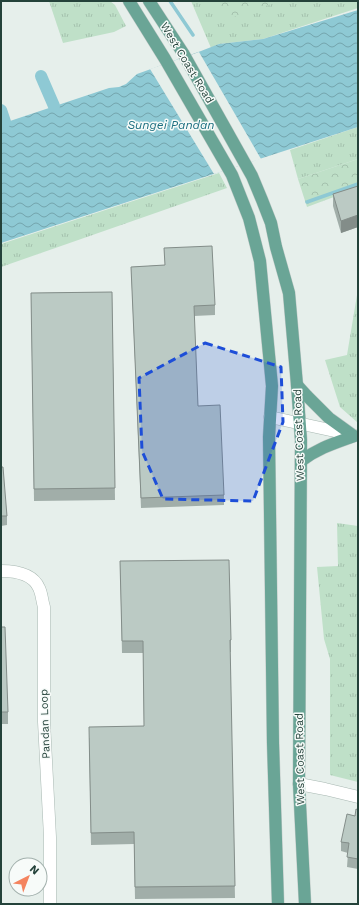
<svg xmlns="http://www.w3.org/2000/svg" width="359" height="905" font-family="'Work Sans',sans-serif">
<style>
.grass{fill:url(#grass-tufts)}
.forest{fill:url(#forest-crowns)}
.water{fill:url(#water-waves)}
.pier{fill:#e6efeb}
.lines{fill:none;stroke-linecap:round;stroke-linejoin:round}
.stream{stroke:#8ec9d4;stroke-width:3.5}
.canal{stroke:#8ec9d4;stroke-width:12}
.minor-casing{stroke:#a8b8b2;stroke-width:13}
.primary-casing{stroke:#c2cac8;stroke-width:13}
.minor{stroke:#fff;stroke-width:12}
.primary{stroke:#6aa596;stroke-width:12}
.wall{fill:#a1aea9}
.shaded-wall{fill:#838d89}
.building{fill:#bbcac4;stroke:#838d89}
.marked{fill:#1d4ed8;fill-opacity:0.2;stroke:#1d4ed8;stroke-width:3;stroke-dasharray:8 5;stroke-linejoin:round}
.labels{text-anchor:middle;dominant-baseline:central;stroke-width:3;stroke-linejoin:round;paint-order:stroke}
.street-label{font-size:11px;fill:#24423a;stroke:#f7fbf9}
.water-label{font-size:12px;font-style:italic;fill:#1c6f80;stroke:#f7fbf9}
</style>
<defs>
<pattern id="grass-tufts" width="24" height="20" patternUnits="userSpaceOnUse"><rect width="24" height="20" fill="#bfe0c8"/><path d="M3 7l-1-3M5 7V3M7 7l1-3M15 17l-1-3M17 17v-4M19 17l1-3" fill="none" stroke="#a4c1ad"/></pattern>
<pattern id="forest-crowns" width="20" height="18" patternUnits="userSpaceOnUse"><rect width="20" height="18" fill="#bfe0c8"/><path d="M2 6a3 3 0 1 1 6 0M12 15a3 3 0 1 1 6 0" fill="none" stroke="#a4c1ad"/></pattern>
<pattern id="water-waves" width="16" height="10" patternUnits="userSpaceOnUse"><rect width="16" height="10" fill="#8ec9d4"/><path d="M0 5q4-4 8 0t8 0" fill="none" stroke="#74a5ad"/></pattern>
</defs>
<rect width="100%" height="100%" fill="#e6efeb"/>
<!-- grass -->
<g class="grass">
<polygon points="49,1 110,1 115,5 126,26 114,32 63,43"/>
<polygon points="191,1 358,1 358,8 263,39 219,44 211,48"/>
<polygon points="358,127 358,159 298,179 290,150"/>
<polygon points="219,173 227,188 1,267 1,244"/>
<polygon points="358,289 358,423 340,407 325,360 347,355"/>
<polygon points="337,523 358,526 358,782 330,775 330,659 324,639 317,567 338,566"/>
</g>
<!-- forest -->
<g class="forest">
<polygon points="221,1 280,1 222,21 216,3"/>
<polygon points="358,159 358,188 307,207 298,179"/>
</g>
<!-- water -->
<polygon class="water" points="358,10 358,127 1,243 1,124 109,88 119,87 126,84 137,74 201,51 219,44 263,39"/>
<!-- pier -->
<polygon class="pier" points="199,52 261,159 214,174 150,69"/>
<g class="lines">
<!-- stream -->
<g class="stream">
<polyline points="170,1 193,35"/>
<polyline points="307,202 358,184"/>
</g>
<!-- canal -->
<g class="canal">
<polyline points="41,76 54,106"/>
<polyline points="1,110 5,122"/>
</g>
<defs>
<g id="minor">
<polyline points="270,417 353,435"/>
<path d="M 1,571 C 15,571 33,574 39,588 C 42,594 42,601 44,607 L 44,722 L 50,837 L 50,904"/>
<polyline points="299,784 325,789 358,797"/>
</g>
<g id="primary">
<polyline points="129,1 165,59 232,175 249,218 260,261 272,386 269,437 273,743 278,904"/>
<polyline points="149,1 183,53 252,176 262,200 271,223 276,247 289,293 297,385 301,440 299,784 305,904"/>
<polyline points="297,385 307,396 329,418 354,436"/>
<path d="M 301,461 C 318,448 335,443 354,436"/>
</g>
</defs>
<!-- minor casing -->
<use href="#minor" class="minor-casing"/>
<!-- primary casing -->
<use href="#primary" class="primary-casing"/>
<!-- minor -->
<use href="#minor" class="minor"/>
<!-- primary -->
<use href="#primary" class="primary"/>
</g>
<!-- wall -->
<g class="wall">
<polygon points="358,186 358,227 341,233 333,206 333,194"/>
<polygon points="164,248 215,305 215,315 194,316 198,406 224,495 224,505 141,508 131,267 165,265"/>
<polygon points="112,292 115,500 34,501 31,293"/>
<polygon points="1,467 7,516 7,525 1,526"/>
<polygon points="120,561 231,640 231,652 230,652 235,898 135,899 134,844 91,845 89,738 144,726 143,653 122,653"/>
<polygon points="1,627 8,712 8,724 1,724"/>
<polygon points="358,810 358,869 347,867 348,853 341,851 341,842 355,816"/>
</g>
<!-- shaded-wall -->
<polygon class="shaded-wall" points="358,215 358,227 341,233 341,221"/>
<!-- building -->
<g class="building">
<polygon points="358,186 358,215 341,221 333,194"/>
<polygon points="212,246 215,305 194,306 198,406 220,405 224,495 141,498 131,267 165,265 164,248"/>
<polygon points="112,292 115,488 34,489 31,293"/>
<polygon points="1,467 3,467 7,516 1,516"/>
<polygon points="229,560 231,640 230,640 235,886 135,887 134,832 91,833 89,727 144,726 143,641 122,641 120,561"/>
<polygon points="1,627 5,627 8,712 1,712"/>
<polygon points="356,809 358,810 358,859 347,857 349,843 341,842 347,814 355,816"/>
</g>
<!-- marked area -->
<path class="marked" d="M 205,343 L 281,367 L 283,422 L 253,501 L 163,499 L 142,451 L 139,378 Z"/>
<g class="labels">
<!-- street labels -->
<g class="street-label">
<text transform="translate(187 63) rotate(59)">West Coast Road</text>
<text transform="translate(299 435) rotate(-92)">West Coast Road</text>
<text transform="translate(45 724) rotate(-92)">Pandan Loop</text>
<text transform="translate(300 759) rotate(-91)">West Coast Road</text>
</g>
<!-- water labels -->
<g class="water-label">
<text x="171" y="125">Sungei Pandan</text>
</g>
</g>
<!-- border -->
<rect width="359" height="905" fill="none" stroke="#24423a" stroke-width="4"/>
<!-- north arrow -->
<g transform="translate(28 877) rotate(42)"><circle r="19" fill="#f7fbf9" stroke="#a3b1ad"/>
<path d="M0-3L7 15L0 10L-7 15Z" fill="#f4845f"/>
<text y="-6" font-size="11" font-weight="bold" text-anchor="middle" fill="#24423a">N</text>
</g>
</svg>
